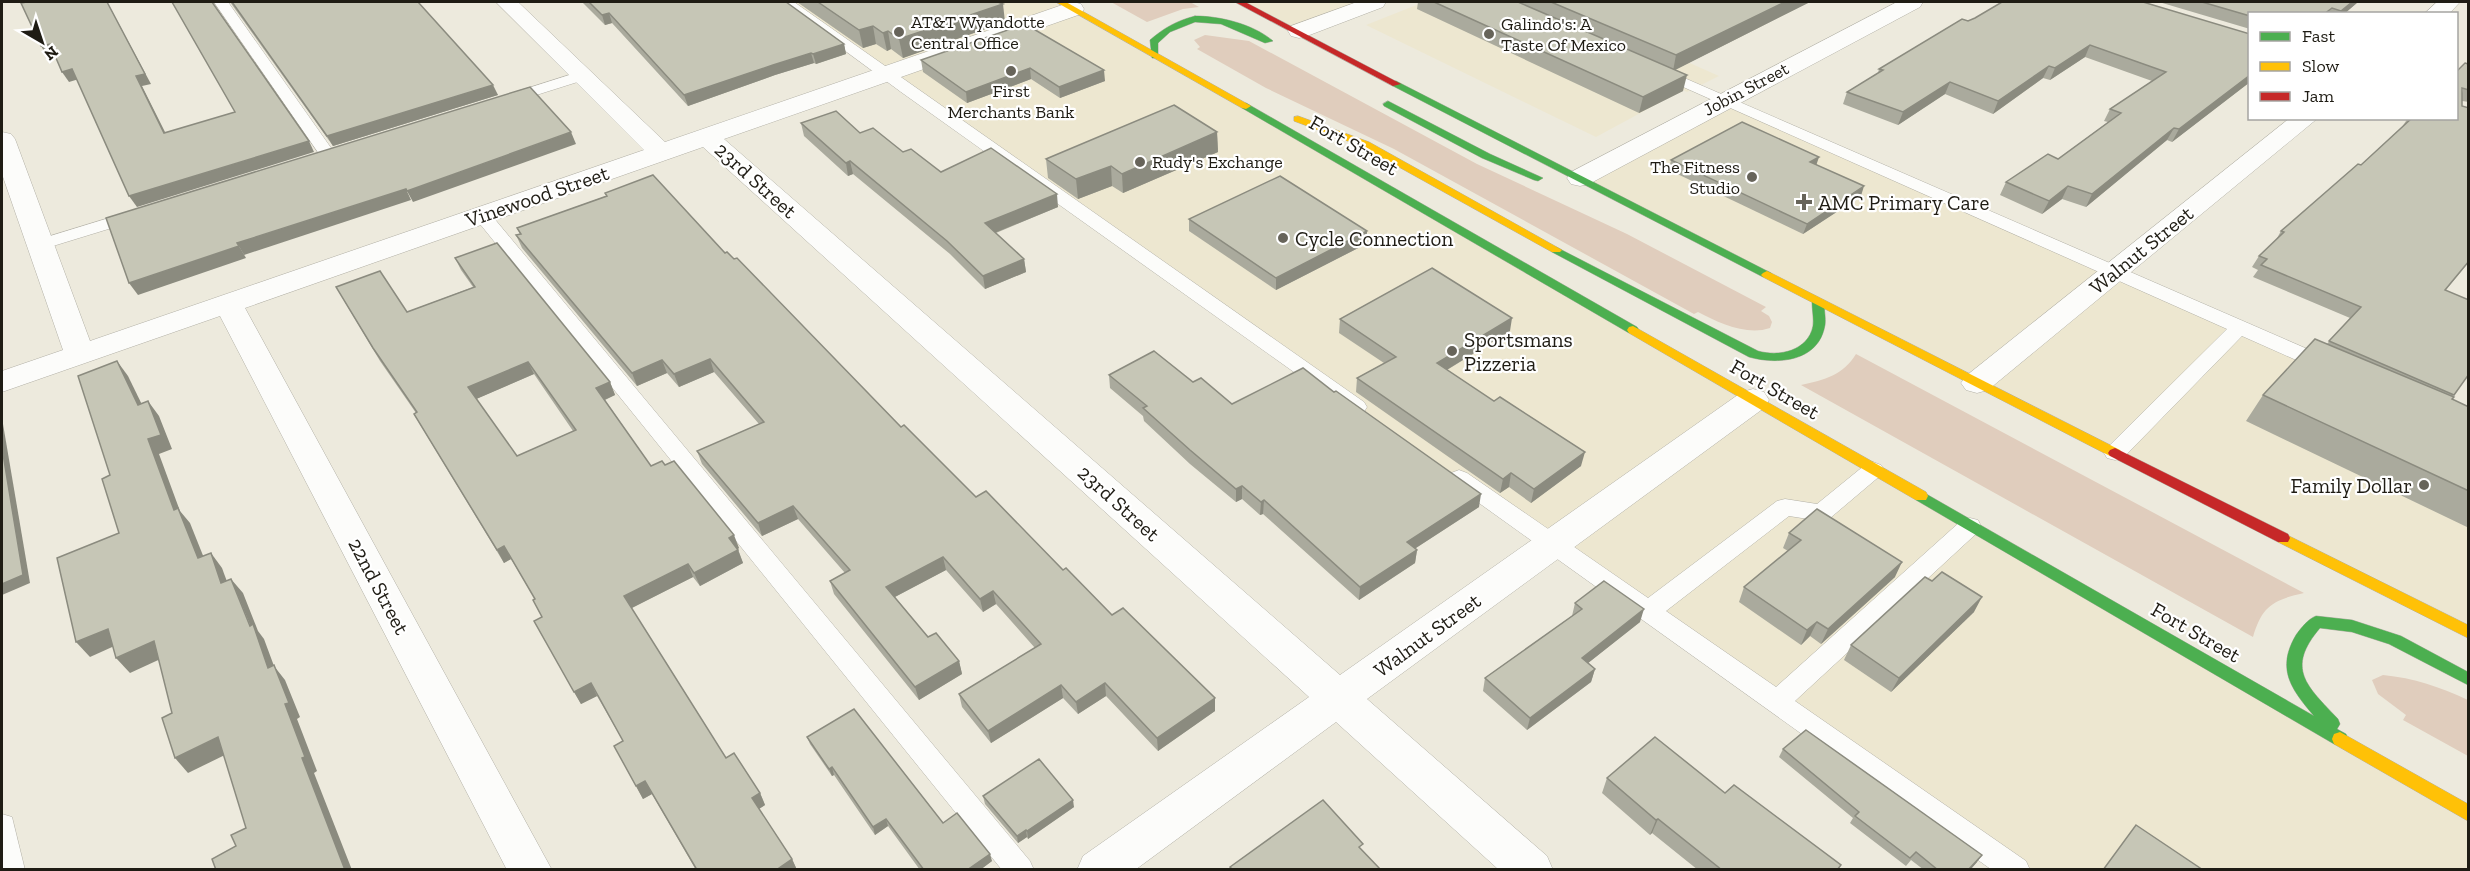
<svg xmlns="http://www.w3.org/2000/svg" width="2470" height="871" font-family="'Zilla Slab',serif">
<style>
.built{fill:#ede7d0}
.green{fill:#e0cdbd}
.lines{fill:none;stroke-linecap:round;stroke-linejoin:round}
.lane-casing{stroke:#b2b0a6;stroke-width:1}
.street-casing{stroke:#b2b0a6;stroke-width:1}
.fast-casing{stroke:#b2b0a6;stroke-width:1}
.slow-casing{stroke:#b2b0a6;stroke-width:1}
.jam-casing{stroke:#b2b0a6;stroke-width:1}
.lane{fill:#fcfcfa;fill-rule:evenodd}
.street{fill:#fcfcfa;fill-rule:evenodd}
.fast{fill:#4caf50;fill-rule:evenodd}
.slow{fill:#ffc107;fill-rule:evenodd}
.jam{fill:#c62828;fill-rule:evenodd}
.wall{fill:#aaaa9d;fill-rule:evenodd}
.shaded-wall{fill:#8b8b7f}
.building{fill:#c6c6b6;stroke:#8b8b7f;stroke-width:1.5;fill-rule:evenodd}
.poi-dot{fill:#67645a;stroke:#fff;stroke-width:2}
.labels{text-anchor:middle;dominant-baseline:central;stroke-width:4.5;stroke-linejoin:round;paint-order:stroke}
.far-poi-label{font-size:18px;fill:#1f1c14;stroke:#fff;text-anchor:start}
.far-street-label{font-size:18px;fill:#1f1c14;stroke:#fff}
.street-label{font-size:21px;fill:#1f1c14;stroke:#fff}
.poi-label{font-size:21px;fill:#1f1c14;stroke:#fff;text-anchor:start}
</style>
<rect width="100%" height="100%" fill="#edeadd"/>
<!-- built -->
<g class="built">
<polygon points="786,2 1060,2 1645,337 2468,814 2468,869 2016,869 906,89"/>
<polygon points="1239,2 1375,2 1299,31"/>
<polygon points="1424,2 1552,2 1719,76 1687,92 1683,90 1596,137 1366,25"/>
<polygon points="1725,100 2468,428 2468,632 1977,383 1580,178"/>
</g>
<!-- green -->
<g class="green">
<polygon points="1111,2 1190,2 1199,7 1183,9 1147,22"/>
<path d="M 1205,35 L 1249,41 L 1477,164 L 1627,234 L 1766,307 L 1761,311 L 1769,316 L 1772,322 L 1770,328 C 1747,336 1719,323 1698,312 L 1694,314 L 1394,149 L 1266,88 L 1197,49 L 1200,47 L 1194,40 Z"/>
<path d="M 1856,354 L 2304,593 C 2273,600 2262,606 2253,637 L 1801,385 C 1825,380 1843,375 1856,354 Z"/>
<path d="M 2383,675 C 2414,678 2440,687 2468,700 L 2468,756 L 2403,720 L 2406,715 L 2378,694 L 2372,680 Z"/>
</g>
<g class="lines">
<defs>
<g id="lane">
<polygon points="214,2 228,2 336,155 334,158 322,158"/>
<polygon points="779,2 794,2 1364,402 1367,407 1364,412 1357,414 1350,412 901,92"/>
<polygon points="1659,67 2335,361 2338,366 2335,371 2328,372 2321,371 2242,336 2123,458 2115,460 2107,458 2104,453 2107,448 2227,329 1654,74 1652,71 1654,68"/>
<polygon points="582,71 587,73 590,76 587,79 508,104 500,99 503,96"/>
<polygon points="135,210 141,211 144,215 141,219 40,250 34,249 31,245 34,241"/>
<polygon points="482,210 488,211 1030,861 1034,870 1002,870 476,219 473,215 476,211"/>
<polygon points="1873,462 1881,465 1884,470 1881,475 1829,519 1821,521 1789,516 1666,611 1776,687 1962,520 1970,518 1978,520 1981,526 1978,532 1795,701 2026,861 2030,870 1992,870 1451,483 1448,478 1451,473 1459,470 1467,473 1648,598 1777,501 1785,499 1817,504 1865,465"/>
<polygon points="2,814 12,817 25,870 2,870"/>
</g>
<g id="street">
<polygon points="496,2 518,2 665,142 1065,4 1073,2 1081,4 1084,9 1081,14 724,139 1340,675 1742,392 1753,389 1764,392 1769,400 1764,408 1367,699 1547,856 1553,870 1499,870 1336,722 1135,870 1077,870 1083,856 1309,697 703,147 245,308 552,870 507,870 220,316 2,392 2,371 63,350 2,174 2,132 11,134 15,139 90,341 644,150"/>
<polygon points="1357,2 1386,2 1383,7 1307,36 1299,38 1291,36 1288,31 1291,26"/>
<polygon points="1897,2 1923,2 1920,7 1589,184 1580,186 1571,184 1567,178 1571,172"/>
<polygon points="2437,2 2460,2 2449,14 2424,14"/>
<polygon points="2290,118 2318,118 1988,390 1977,393 1966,390 1961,383 1966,376"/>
</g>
<g id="fast">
<path d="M 1195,16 C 1220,16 1253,24 1273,41 L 1265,43 L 1221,24 L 1195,22 L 1170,32 L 1158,43 L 1158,58 L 1152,58 L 1150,40 C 1164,28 1176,21 1195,16 Z"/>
<polygon points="1396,81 1771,273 1773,275 1771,277 1763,277 1393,86 1391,84"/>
<polygon points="1388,101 1490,154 1543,178 1538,181 1534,180 1482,158 1384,106 1383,104"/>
<polygon points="1246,103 1637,327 1639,330 1637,333 1629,333 1242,108 1241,106"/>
<path d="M 1556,247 L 1758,351 C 1779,357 1808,351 1813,326 C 1814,318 1812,310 1812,302 L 1818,298 L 1824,302 C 1824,310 1826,318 1825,325 C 1819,362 1777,365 1749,357 L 1552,252 L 1550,250 Z"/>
<path d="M 1921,491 L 2314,716 C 2291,689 2276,669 2296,635 C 2301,628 2308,619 2316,616 L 2352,620 L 2401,636 L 2468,672 L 2468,685 L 2389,644 L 2352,632 L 2320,628 C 2285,669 2307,686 2338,719 L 2340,724 L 2337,729 L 2346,734 L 2348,739 L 2346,744 L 2340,746 L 2334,744 L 1916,500 L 1914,496 L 1916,492 Z"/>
</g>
<g id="slow">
<polygon points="1056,2 1066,2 1251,106 1246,109 1242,108"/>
<polygon points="1298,116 1369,142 1562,250 1560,252 1552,252 1361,146 1294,121 1294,117"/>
<polygon points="1767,271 2120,450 2122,453 2120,456 2110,456 1763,277 1761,275 1763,273"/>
<polygon points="1633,326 1926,492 1928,496 1926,500 1916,500 1629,333 1627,330 1629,327"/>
<polygon points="2283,533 2468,625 2468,638 2278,542 2276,538 2278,534"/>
<polygon points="2340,732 2468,804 2468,821 2334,744 2332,739 2334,734"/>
</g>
<g id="jam">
<polygon points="1235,2 1245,2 1401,84 1393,86"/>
<polygon points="2115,448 2288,534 2290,538 2288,542 2278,542 2110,456 2108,453 2110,450"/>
</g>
</defs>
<!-- lane casing -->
<use href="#lane" class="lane-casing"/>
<!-- street casing -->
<use href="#street" class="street-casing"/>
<!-- fast casing -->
<use href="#fast" class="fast-casing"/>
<!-- slow casing -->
<use href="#slow" class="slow-casing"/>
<!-- jam casing -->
<use href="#jam" class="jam-casing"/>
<!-- lane -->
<use href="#lane" class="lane"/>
<!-- street -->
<use href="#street" class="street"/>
<!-- fast -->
<use href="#fast" class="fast"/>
<!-- slow -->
<use href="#slow" class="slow"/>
<!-- jam -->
<use href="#jam" class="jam"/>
</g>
<!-- wall -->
<g class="wall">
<polygon points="230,2 418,2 498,95 333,146"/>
<polygon points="582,2 786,2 844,44 846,54 816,64 814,63 775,75 688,106 612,23 605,25"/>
<polygon points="797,2 998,2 1005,22 903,58 891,49 887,51 876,44 863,48"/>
<polygon points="1418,2 1810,2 1675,70 1683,91 1639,113 1417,9"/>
<polygon points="2159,2 2358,2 2344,14 2250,14 2250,29"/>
<polygon points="1968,21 2250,34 2250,82 2172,142 2167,140 2086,207 2062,199 2042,214 2000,195 2006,182 2058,159 2108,122 2104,121 2110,109 2152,81 2085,57 2050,80 2043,78 1993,114 1945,94 1898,125 1843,104 1847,92 1878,73 1879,69"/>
<polygon points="1025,24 1105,81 1060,98 1031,79 967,103 923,72 921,60"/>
<polygon points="2469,63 2469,102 2462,101 2462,106 2469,108 2469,262 2445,291 2469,374 2453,396 2452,399 2469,407 2469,528 2246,421 2263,395 2327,344 2350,318 2253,277 2258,270 2252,267 2259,256 2276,240 2281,231 2361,165 2402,127 2408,118 2457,118 2468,64"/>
<polygon points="801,123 860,133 903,152 941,172 1058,207 996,233 1024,259 1026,272 985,289 950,254 853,174 848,176 804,136"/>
<polygon points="1217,132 1218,152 1123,193 1112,186 1078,199 1048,178 1046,159"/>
<polygon points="1671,160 1816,164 1861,196 1803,234 1669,170"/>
<polygon points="605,193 725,253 901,427 976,497 1063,570 1112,615 1215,698 1215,711 1158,751 1106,696 1078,714 1063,698 991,743 962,707 959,694 1035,648 996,604 983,612 946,570 895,597 928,637 959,661 962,674 919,700 834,594 830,581 845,573 798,519 762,536 702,464 697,451 759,424 714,372 679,387 667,373 637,386 522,248 516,235 520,234 517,228 606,196"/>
<polygon points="1189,219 1367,231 1366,244 1276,290 1189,231"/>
<path d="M 455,258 L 610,382 L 615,395 L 605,400 L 651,466 L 739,548 L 738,549 L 743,563 L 700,586 L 693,577 L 631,608 L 726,758 L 760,793 L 765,805 L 759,809 L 792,859 L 797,870 L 696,870 L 652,794 L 643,799 L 614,746 L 623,741 L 597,696 L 581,704 L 534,621 L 542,617 L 533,600 L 535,599 L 511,559 L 504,563 L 421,426 L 414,414 L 416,413 L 380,361 L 336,287 L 407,312 L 473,287 L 461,270 ZM 534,374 L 573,431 L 517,456 L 476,399 Z"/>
<polygon points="1340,319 1510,331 1447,370 1581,466 1531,503 1509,487 1500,493 1356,392 1357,378 1384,363 1339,333"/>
<polygon points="1109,375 1193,382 1232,404 1479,507 1416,548 1417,550 1415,563 1359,600 1263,514 1260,515 1242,499 1236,502 1190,464 1144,421 1143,416 1110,388"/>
<polygon points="1789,533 1895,577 1821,644 1810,636 1801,645 1739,602 1744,587 1788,551 1783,548"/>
<polygon points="1932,581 1974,612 1891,692 1844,660 1851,645"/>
<polygon points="1575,603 1640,622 1588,663 1595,669 1591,682 1527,730 1483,691 1485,678 1572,616"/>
<polygon points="807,737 943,823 992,861 980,870 920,870 888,826 875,835 834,775 832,776 810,744"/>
<polygon points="1783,749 1977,862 1970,870 1924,870 1911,860 1906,866 1850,823 1853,818 1779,757"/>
<polygon points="1607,778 1725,793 1841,865 1838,870 1698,870 1652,833 1650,835 1602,793"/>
<polygon points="983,796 1074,807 1028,839 1027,837 1018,843 985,804"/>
</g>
<!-- shaded-wall -->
<g class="shaded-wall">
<polygon points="107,2 151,84 142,86 171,144 164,133 136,76"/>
<polygon points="1785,2 1810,2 1673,71 1676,55"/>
<polygon points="2352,2 2358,2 2344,14 2339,14 2341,11"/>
<polygon points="1003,4 1005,22 903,58 899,39"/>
<polygon points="609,13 612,23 605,25 602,15"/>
<polygon points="873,26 876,44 863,48 859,30"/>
<polygon points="888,31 891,49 887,51 883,33"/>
<polygon points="50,44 57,54 47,56 41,46"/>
<polygon points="844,44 846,54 816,64 813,54"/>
<polygon points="2090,45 2085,57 2050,80 2055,68"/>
<polygon points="811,53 814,63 775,75 688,106 684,95 773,65"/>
<polygon points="2049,66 2043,78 1993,114 1998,101"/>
<polygon points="1030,68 1031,79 967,103 966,92"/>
<polygon points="72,69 79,79 69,82 62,72"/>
<polygon points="1104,70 1105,81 1060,98 1059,87"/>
<polygon points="1687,75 1683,91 1639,113 1643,97"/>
<polygon points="2250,75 2250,82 2172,142 2179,129"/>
<polygon points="1950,82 1945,94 1898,125 1903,112"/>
<polygon points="493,85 498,95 333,146 327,136"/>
<polygon points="2174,128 2167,140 2086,207 2092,194"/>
<polygon points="571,132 576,144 413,202 407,191"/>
<polygon points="1217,132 1218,152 1123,193 1122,174"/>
<polygon points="309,141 314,152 137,207 129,196"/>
<polygon points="1819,157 1816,166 1810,162"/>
<polygon points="850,161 853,174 848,176 846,163"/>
<polygon points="1111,166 1112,186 1078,199 1076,179"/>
<polygon points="1864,186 1861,196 1803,234 1807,224"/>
<polygon points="2068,186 2062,199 2042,214 2049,201"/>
<polygon points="406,189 411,200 244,255 237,243"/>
<polygon points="1057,194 1058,207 987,236 985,223"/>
<polygon points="1367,231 1366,244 1276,290 1276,278"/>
<polygon points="239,246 246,258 138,295 129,283"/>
<polygon points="1024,259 1026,272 985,289 983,276"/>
<polygon points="1512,318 1510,331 1435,377 1437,363"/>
<polygon points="710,359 714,372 679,387 674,374"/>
<polygon points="662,360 667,373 637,386 632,373"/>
<polygon points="117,361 128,376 149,419 138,405"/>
<polygon points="528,362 534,374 474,400 468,387"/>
<polygon points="610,382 615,395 602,401 596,388"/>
<polygon points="148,401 159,416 172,449 159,454 180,511 190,523 210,573 198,558 174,510 148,439"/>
<polygon points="2,423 3,424 30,583 2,595"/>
<polygon points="1585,452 1581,466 1531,503 1534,489"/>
<polygon points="1511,473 1509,487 1500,493 1503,479"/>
<polygon points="1242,486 1242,499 1236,502 1236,489"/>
<polygon points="1481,494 1479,507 1405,555 1407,542"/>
<polygon points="1264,500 1263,514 1260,515 1261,502"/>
<polygon points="793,506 798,519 762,536 758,523"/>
<polygon points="734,535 739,548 734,551 729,538"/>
<polygon points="504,546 511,559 504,563 497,550"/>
<polygon points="738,550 743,563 700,586 694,573"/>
<polygon points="1417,550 1415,563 1359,600 1360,587"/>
<polygon points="211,553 222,568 233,598 221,583"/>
<polygon points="943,557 946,570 889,600 886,587"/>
<polygon points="1902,562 1895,577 1821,644 1828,629"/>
<polygon points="688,564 693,577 630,609 624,596"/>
<polygon points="231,579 243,593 258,631 264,639 274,666 285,680 300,717 297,719 317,771 314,773 352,870 345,870 302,758 268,668"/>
<polygon points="993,591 996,604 983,612 980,599"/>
<polygon points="1982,597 1974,612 1891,692 1899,678"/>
<polygon points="1644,609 1640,622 1578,671 1582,658"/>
<polygon points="1817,622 1810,636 1801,645 1807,630"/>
<polygon points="108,629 121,643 90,657 76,642"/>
<polygon points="154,641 167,656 130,673 116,658"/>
<polygon points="959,661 962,674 919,700 915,687"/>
<polygon points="1595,669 1591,682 1527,730 1530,718"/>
<polygon points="591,683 597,696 581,704 574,692"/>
<polygon points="1105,683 1106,696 1078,714 1076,702"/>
<polygon points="1061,685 1063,698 991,743 988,731"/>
<polygon points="1215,698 1215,711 1158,751 1157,738"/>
<polygon points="218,737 231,752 188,773 175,758"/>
<polygon points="832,767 834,775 832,776 829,769"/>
<polygon points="645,781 652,794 643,799 636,786"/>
<polygon points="760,793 765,805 757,810 752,798"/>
<polygon points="1073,800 1074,807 1028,839 1027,831"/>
<polygon points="886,819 888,826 875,835 873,827"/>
<polygon points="1658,819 1652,833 1650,835 1656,820"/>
<polygon points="1026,830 1027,837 1018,843 1017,836"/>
<polygon points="990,854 992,861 980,870 967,870"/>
<polygon points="1982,855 1977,862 1970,870 1968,870"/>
<polygon points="792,859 797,870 776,870"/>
</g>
<!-- building -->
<g class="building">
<polygon points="27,2 107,2 145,74 136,76 164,133 235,112 172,2 212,2 309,141 129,196 72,69 62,72 50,44 41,46 21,3"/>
<polygon points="232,2 418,2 493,85 327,136"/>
<polygon points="589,2 786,2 844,44 813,54 811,53 773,65 684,95 609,13 602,15"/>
<polygon points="818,2 998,2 1003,4 899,39 888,31 883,33 873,26 859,30"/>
<polygon points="1434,2 1518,2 1687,75 1643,97"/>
<polygon points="1551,2 1785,2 1676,55"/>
<polygon points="2002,2 2143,2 2250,34 2250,75 2179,129 2174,128 2092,194 2068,186 2049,201 2006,182 2048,154 2058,159 2121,113 2110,109 2166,72 2090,45 2055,68 2049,66 1998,101 1950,82 1903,112 1847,92 1883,70 1879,69 1962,19 1968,21 1975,18"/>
<polygon points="2202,2 2352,2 2341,11 2332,8 2324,14 2250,14 2250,16"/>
<polygon points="1025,24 1104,70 1059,87 1030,68 966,92 921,60"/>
<polygon points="2465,63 2468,64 2469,63 2469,90 2462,88 2462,106 2469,108 2469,261 2445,290 2469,300 2469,374 2454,395 2329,341 2361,307 2261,265 2267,259 2259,256 2284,232 2281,231 2358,164 2361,165 2412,118 2457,118 2457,71"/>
<polygon points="530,87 571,132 407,191 406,189 237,243 239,246 129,283 106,218"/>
<polygon points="1174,105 1217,132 1122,174 1111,166 1076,179 1046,159"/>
<polygon points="836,111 860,133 873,128 903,152 911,149 941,172 991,148 1057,194 985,223 1024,259 983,276 947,241 850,161 846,163 801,123"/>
<polygon points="1742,122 1819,157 1810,162 1864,186 1807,224 1671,160"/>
<polygon points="653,175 725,253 727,252 734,259 737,258 901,427 904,425 976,497 986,491 1063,570 1066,568 1112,615 1123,608 1215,698 1157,738 1105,683 1076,702 1061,685 988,731 959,694 1041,644 993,591 980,599 943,557 886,587 928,637 936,633 959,661 915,687 830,581 850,570 793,506 758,523 697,451 764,422 710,359 674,374 662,360 632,373 516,235 521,234 517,228 607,196 605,193"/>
<polygon points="1280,176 1367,231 1276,278 1189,219"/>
<path d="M 497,243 L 610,382 L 596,388 L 651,466 L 662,461 L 665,465 L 674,461 L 734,535 L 729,538 L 738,550 L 694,573 L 688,564 L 624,596 L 726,758 L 734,753 L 760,793 L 752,798 L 792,859 L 776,870 L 697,870 L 645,781 L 636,786 L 614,746 L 623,741 L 591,683 L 574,692 L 534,621 L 542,617 L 533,600 L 535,599 L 504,546 L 497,550 L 414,414 L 417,412 L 373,348 L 336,287 L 380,271 L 407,312 L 475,287 L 455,258 ZM 528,362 L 576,430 L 517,456 L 468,387 Z"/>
<polygon points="1432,268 1512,318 1437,363 1494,401 1500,397 1585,452 1534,489 1511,473 1503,479 1357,378 1396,357 1340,319"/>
<polygon points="2315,339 2454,397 2452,399 2469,407 2469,491 2263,395"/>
<polygon points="1154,351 1193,382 1201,378 1232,404 1303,368 1334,392 1336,391 1481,494 1407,542 1417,550 1360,587 1264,500 1261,502 1242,486 1236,489 1190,450 1143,408 1147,406 1109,375"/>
<polygon points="117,361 138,405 148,401 161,435 148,439 174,510 178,508 198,558 211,553 221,583 231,579 250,626 253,624 268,668 274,665 289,703 285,704 305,757 302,758 345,870 216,870 212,859 236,846 231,835 246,828 218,737 175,758 162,718 172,713 154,641 116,658 108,629 76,642 57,558 119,533 102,479 110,475 78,376"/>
<polygon points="2,448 23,575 2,584"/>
<polygon points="1817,509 1902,562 1828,629 1817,622 1807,630 1744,587 1801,540 1789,533"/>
<polygon points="1942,572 1982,597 1899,678 1851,645 1925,577 1932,581"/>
<polygon points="1604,581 1644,609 1582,658 1595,669 1530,718 1485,678 1582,609 1575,603"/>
<polygon points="854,709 943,823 957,813 990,854 967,870 924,870 886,819 873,827 832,767 829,769 807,737"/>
<polygon points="1806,730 1982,855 1968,870 1938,870 1916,852 1910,858 1855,816 1859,812 1783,749"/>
<polygon points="1655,737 1725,793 1734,785 1841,865 1837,870 1722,870 1658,819 1656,820 1607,778"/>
<polygon points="1039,759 1073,800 1027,831 1026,830 1017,836 983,796"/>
<polygon points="1323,800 1363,844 1359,847 1381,870 1233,870 1230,867"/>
<polygon points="2136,825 2203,870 2103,870"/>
</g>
<!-- markers -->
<g class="poi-dot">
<circle cx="899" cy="32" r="6"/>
<circle cx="1489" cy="34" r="6"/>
<circle cx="1011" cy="71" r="6"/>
<circle cx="1140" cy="162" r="6"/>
<circle cx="1752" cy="177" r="6"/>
<path d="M1801 193h6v6h6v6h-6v6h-6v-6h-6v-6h6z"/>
<circle cx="1283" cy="238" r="6"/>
<circle cx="1452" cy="351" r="6"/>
<circle cx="2424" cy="485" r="6"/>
</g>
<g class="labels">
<!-- far-poi labels -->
<g class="far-poi-label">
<text x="911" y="22">AT&amp;T Wyandotte<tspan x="911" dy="21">Central Office</tspan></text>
<text x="1501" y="24">Galindo's: A<tspan x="1501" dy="21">Taste Of Mexico</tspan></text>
<text x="1011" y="91" text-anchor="middle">First<tspan x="1011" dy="21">Merchants Bank</tspan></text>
<text x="1152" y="162">Rudy's Exchange</text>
<text x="1740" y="167" text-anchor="end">The Fitness<tspan x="1740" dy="21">Studio</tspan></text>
</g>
<!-- far-street labels -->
<g class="far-street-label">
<text transform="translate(1746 89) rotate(-28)">Jobin Street</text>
</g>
<!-- street labels -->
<g class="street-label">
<text transform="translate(1354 145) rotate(30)">Fort Street</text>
<text transform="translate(756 180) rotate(42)">23rd Street</text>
<text transform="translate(537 196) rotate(-19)">Vinewood Street</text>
<text transform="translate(2141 250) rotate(-39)">Walnut Street</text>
<text transform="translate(1775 389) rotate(30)">Fort Street</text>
<text transform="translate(1119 503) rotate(42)">23rd Street</text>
<text transform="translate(379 586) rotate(62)">22nd Street</text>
<text transform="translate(2196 632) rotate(30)">Fort Street</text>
<text transform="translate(1427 635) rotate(-36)">Walnut Street</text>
</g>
<!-- poi labels -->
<g class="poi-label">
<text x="1818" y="202">AMC Primary Care</text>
<text x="1295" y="238">Cycle Connection</text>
<text x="1464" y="339">Sportsmans<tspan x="1464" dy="24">Pizzeria</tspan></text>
<text x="2412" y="485" text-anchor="end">Family Dollar</text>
</g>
</g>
<!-- border -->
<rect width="2470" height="871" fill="none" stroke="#1f1c14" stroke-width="6"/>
<!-- legend -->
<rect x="2248" y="12" width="210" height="108" fill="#ffffff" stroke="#a5a4a1" stroke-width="1.5"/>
<rect x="2260" y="32" width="30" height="9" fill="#4caf50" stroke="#a5a4a1" stroke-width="1.5"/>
<text x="2302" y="42" font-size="18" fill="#1f1c14">Fast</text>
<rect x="2260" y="62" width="30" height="9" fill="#ffc107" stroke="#a5a4a1" stroke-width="1.5"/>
<text x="2302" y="72" font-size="18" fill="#1f1c14">Slow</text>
<rect x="2260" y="92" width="30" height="9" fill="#c62828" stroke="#a5a4a1" stroke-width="1.5"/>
<text x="2302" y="102" font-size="18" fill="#1f1c14">Jam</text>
<!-- north arrow -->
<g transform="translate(42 42) rotate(141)" stroke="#ffffff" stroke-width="4.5" paint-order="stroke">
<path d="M0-4.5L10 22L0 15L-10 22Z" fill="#1f1c14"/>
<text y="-9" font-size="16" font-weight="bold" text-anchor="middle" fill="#1f1c14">N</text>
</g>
</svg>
